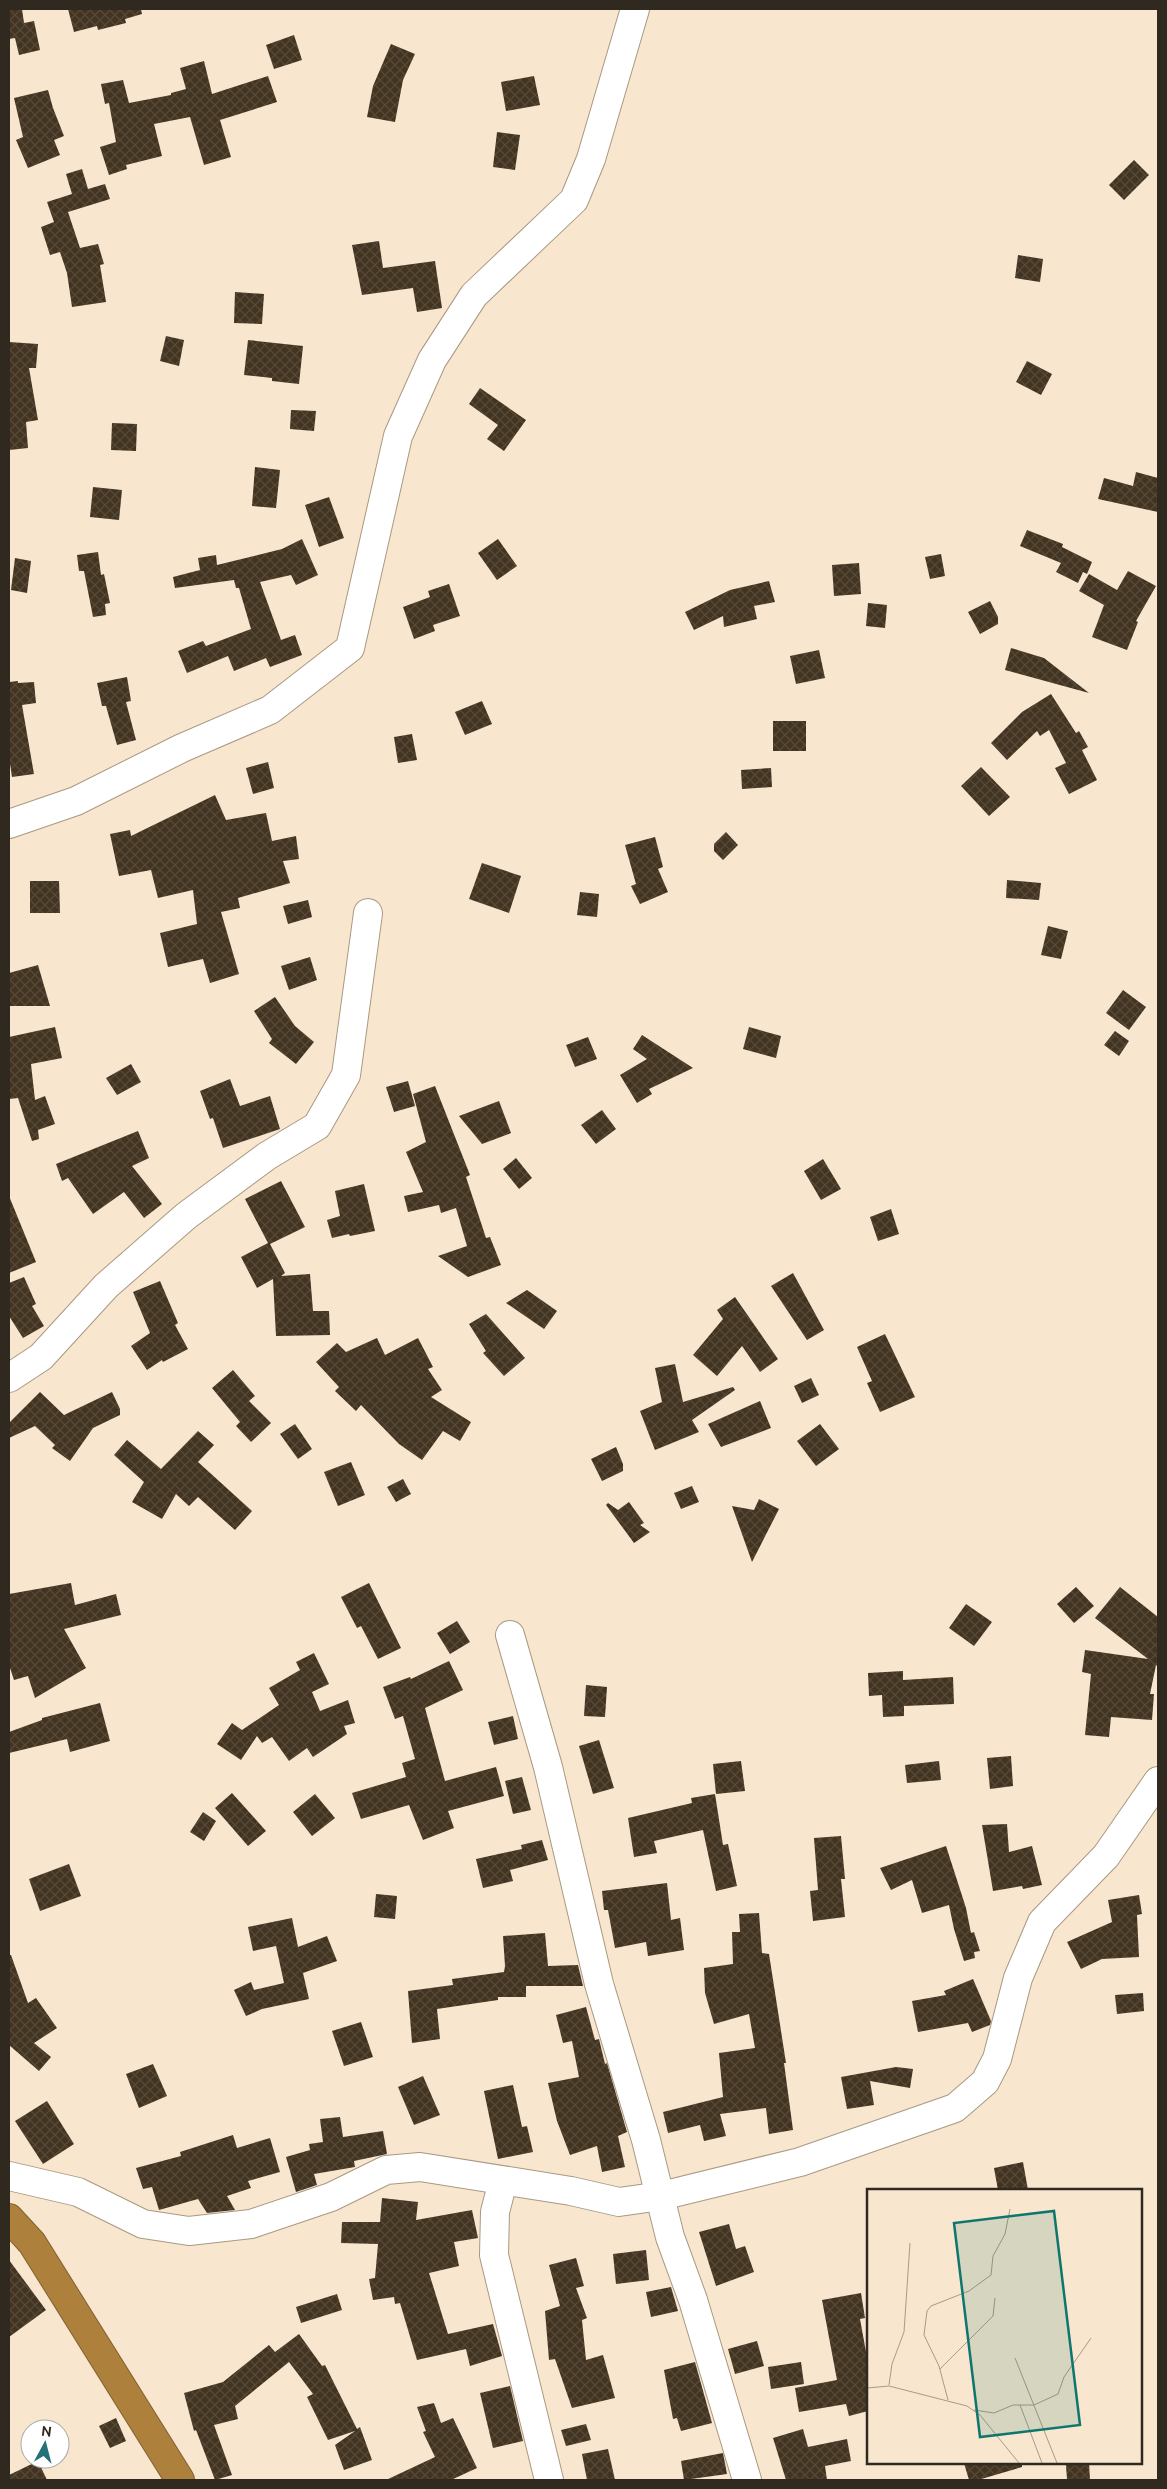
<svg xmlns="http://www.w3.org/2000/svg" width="1167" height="2489" font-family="Ubuntu,sans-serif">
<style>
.building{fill:url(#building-cross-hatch)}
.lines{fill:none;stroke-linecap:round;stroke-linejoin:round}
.minor-casing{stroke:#a99982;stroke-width:30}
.highway-casing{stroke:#816232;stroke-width:30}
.minor{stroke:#fff;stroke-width:28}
.highway{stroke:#ad803b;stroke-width:28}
.inset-road{fill:none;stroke:#a89a89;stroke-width:1}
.view{fill:#0f766e;fill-opacity:0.15;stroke:#0f766e;stroke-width:2.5}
.inset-edge{fill:none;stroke:#302920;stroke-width:2.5}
</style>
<defs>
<pattern id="building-cross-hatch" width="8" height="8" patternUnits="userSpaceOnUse" patternTransform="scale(1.25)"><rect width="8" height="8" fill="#423421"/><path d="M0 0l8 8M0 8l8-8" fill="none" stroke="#554938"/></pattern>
</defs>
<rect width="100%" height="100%" fill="#f8e6cf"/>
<!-- building -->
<g class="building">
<polygon points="9,9 22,9 24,23 34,21 40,50 19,55 15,38 9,39"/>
<polygon points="68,9 141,9 142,14 125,19 126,23 98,30 97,26 74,32"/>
<polygon points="294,35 302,60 274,69 266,45"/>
<polygon points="391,44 415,54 403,80 395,122 367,117 373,86"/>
<polygon points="204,61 212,94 268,76 277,102 220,120 231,157 204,165 190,117 154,124 162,156 126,165 127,169 109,175 100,147 116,142 109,103 105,104 101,84 123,80 129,103 171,95 171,93 186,89 180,68"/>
<polygon points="534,76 540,105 506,111 501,82"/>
<polygon points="48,90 53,108 64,136 54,140 60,155 28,168 16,140 23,137 14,98"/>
<polygon points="497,132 520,135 515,170 493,167"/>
<polygon points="1134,160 1149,175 1124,200 1109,185"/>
<polygon points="82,169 88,189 105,184 110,199 68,212 80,248 98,244 104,264 100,265 106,302 72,307 67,273 60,252 50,255 41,227 54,222 47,202 72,194 66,174"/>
<polygon points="379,241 383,268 435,261 442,308 417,312 413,288 362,295 352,245"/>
<polygon points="1018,255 1043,259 1040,282 1015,278"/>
<polygon points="235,292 264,294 262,324 234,323"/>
<polygon points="166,336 184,340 179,366 160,361"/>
<polygon points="248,340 303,346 299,384 272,381 272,378 244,375"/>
<polygon points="9,342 38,344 36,368 29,368 38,420 26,422 28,448 9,450"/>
<polygon points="1027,361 1052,374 1041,395 1016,382"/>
<polygon points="480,388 526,420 504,451 487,439 498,425 469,404"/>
<polygon points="291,410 316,411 314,431 290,429"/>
<polygon points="112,423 137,424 136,451 111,450"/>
<polygon points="255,467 280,470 276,508 252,506"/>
<polygon points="1136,472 1158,478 1158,512 1098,499 1104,478 1133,486"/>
<polygon points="93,487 122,490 119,520 90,517"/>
<polygon points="329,497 344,538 319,547 305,505"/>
<polygon points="1027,530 1063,544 1062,547 1092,562 1087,574 1083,572 1078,583 1056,572 1061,563 1020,546"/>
<polygon points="302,539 318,575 296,585 291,575 260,582 281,640 295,635 302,655 270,667 266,658 234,671 228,656 187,673 178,651 203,641 206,646 251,629 239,588 236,588 234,580 175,588 173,577 200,570 198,558 216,555 217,565 282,549"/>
<polygon points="498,539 517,566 497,580 478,553"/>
<polygon points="98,552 101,575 104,574 110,603 105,604 106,615 93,617 84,571 79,571 77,555"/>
<polygon points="941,554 945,576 930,579 925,557"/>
<polygon points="15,558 31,561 27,593 11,590"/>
<polygon points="859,563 861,594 834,596 832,565"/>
<polygon points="1128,571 1156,586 1136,621 1138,622 1127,650 1092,637 1104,605 1079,591 1089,574 1117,590"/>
<polygon points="769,581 775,602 754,606 757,619 724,627 723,616 694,630 685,612 730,590"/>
<polygon points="449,584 460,616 433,625 435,631 414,639 403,607 430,597 428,591"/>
<polygon points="990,601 998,617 998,624 980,634 968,612"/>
<polygon points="868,603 887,605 885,628 866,626"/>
<polygon points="1011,648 1044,658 1089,693 1005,670"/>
<polygon points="819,650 825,678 796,684 790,656"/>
<polygon points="127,677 131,701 126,702 136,740 117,745 106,706 102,706 97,683"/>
<polygon points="18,681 18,683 34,682 36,703 22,705 34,774 12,777 9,757 9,682"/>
<polygon points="1051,694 1076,733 1079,731 1088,747 1082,750 1097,780 1069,794 1055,768 1066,763 1049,730 1040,736 1037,731 1007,760 991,743 1022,712"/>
<polygon points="482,701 492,724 465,735 455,712"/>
<rect x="773" y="721" width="33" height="30"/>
<polygon points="412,734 417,760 398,763 394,737"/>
<polygon points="268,762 274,788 253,794 246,768"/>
<polygon points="981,767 1010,797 989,816 961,786"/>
<polygon points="771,768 772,787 742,789 741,770"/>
<polygon points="215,795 226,820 266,813 272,841 296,836 299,859 283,861 290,883 238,898 240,908 221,912 239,974 210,983 203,959 168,967 160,933 197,924 193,890 158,898 151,870 119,876 110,834 130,830 131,836"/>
<polygon points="726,832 738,845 723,860 714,851 714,844"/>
<polygon points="655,837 663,867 658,869 668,892 640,904 631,886 636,884 625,845"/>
<polygon points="482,863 521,876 509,913 469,899"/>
<polygon points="1007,880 1041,883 1039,900 1006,898"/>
<polygon points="30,881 59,881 60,913 30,913"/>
<polygon points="580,892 599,894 597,917 577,915"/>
<polygon points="308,900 312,917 288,924 283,906"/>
<polygon points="1048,926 1068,931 1061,959 1041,955"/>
<polygon points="310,957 317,980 289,990 281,966"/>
<polygon points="38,965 50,1006 9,1006 9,973"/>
<polygon points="1123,990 1146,1007 1129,1030 1106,1013"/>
<polygon points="275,997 295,1026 314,1042 296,1064 269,1043 272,1039 254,1011"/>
<polygon points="55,1027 62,1058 31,1064 35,1100 45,1096 55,1124 38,1130 39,1139 32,1141 18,1098 9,1099 9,1037"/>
<polygon points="749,1027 781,1036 776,1058 743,1049"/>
<polygon points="1115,1031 1129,1041 1119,1056 1104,1045"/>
<polygon points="642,1035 693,1068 649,1089 652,1094 637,1103 620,1075 647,1059 633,1049"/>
<polygon points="588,1037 597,1059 575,1067 566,1045"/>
<polygon points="131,1064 141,1082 117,1095 106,1078"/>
<polygon points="230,1079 240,1106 270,1096 280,1129 223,1148 213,1118 210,1119 200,1091"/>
<polygon points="408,1081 415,1106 394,1112 386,1087"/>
<polygon points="435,1086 470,1175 466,1177 486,1238 490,1237 501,1265 468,1277 438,1256 467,1246 456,1208 441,1213 439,1205 408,1212 404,1196 423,1192 406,1152 426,1142 413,1094"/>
<polygon points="499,1101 511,1133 482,1144 459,1116"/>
<polygon points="602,1110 616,1129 596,1144 581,1125"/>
<polygon points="138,1131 149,1158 132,1166 162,1204 144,1218 124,1192 93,1214 68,1178 62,1181 56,1164"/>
<polygon points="516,1158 532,1178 519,1189 503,1169"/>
<polygon points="823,1159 841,1189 821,1200 804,1171"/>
<polygon points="281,1181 305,1227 270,1244 285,1273 281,1276 310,1274 313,1311 329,1311 330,1335 276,1336 273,1279 257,1288 241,1257 268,1243 245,1199"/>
<polygon points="364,1184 375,1231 350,1236 349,1234 332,1238 327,1220 340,1216 335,1191"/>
<polygon points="9,1196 36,1262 9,1273"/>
<polygon points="891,1209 899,1234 878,1241 870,1217"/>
<polygon points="793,1273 824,1330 807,1340 771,1286"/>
<polygon points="24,1277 36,1304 32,1306 44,1326 23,1338 9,1316 9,1283"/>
<polygon points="160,1281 178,1323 175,1325 188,1349 163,1362 162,1360 147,1370 131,1346 150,1333 133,1292"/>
<polygon points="527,1290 557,1311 544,1329 506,1303"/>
<polygon points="735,1297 778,1359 760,1372 742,1346 717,1376 693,1355 723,1319 717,1310"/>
<polygon points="486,1314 525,1358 504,1376 483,1353 486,1351 469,1324"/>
<polygon points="885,1334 915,1397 880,1412 867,1383 872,1381 857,1347"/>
<polygon points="377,1338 385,1355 418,1338 433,1367 428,1369 442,1390 431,1397 471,1422 460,1441 443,1431 422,1460 399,1444 361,1405 356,1411 335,1391 339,1387 316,1362 337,1343 346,1352"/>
<polygon points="675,1364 683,1402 733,1387 735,1390 692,1420 699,1432 655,1450 640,1411 662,1402 655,1368"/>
<polygon points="233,1370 255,1396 249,1401 271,1423 251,1442 236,1426 240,1422 212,1388"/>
<polygon points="811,1378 819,1395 802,1403 794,1386"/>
<polygon points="40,1392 64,1415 112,1392 120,1409 120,1415 93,1428 70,1461 52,1448 55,1445 35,1426 9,1438 9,1423"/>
<polygon points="760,1401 771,1428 721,1447 708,1424"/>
<polygon points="295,1424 312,1449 298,1459 280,1434"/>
<polygon points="820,1424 839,1449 816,1466 797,1441"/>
<polygon points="198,1431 214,1445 198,1462 252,1511 235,1530 198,1497 189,1506 176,1494 162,1519 132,1502 144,1482 114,1455 127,1440 161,1469"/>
<polygon points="616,1447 623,1464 623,1471 602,1481 591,1459"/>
<polygon points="351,1462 365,1495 338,1506 324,1472"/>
<polygon points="403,1479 411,1494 396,1502 387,1487"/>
<polygon points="692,1486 699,1502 681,1509 674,1493"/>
<polygon points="759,1499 779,1509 752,1562 732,1506 754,1510"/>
<polygon points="629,1502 644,1523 640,1525 650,1532 634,1543 606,1505 608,1503 618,1510"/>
<polygon points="71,1583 75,1605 116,1594 121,1615 64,1629 86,1668 35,1698 28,1676 14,1680 9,1665 9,1594"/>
<polygon points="369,1583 401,1648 378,1659 361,1626 357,1628 341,1597"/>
<polygon points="1076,1587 1094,1606 1074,1623 1057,1604"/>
<polygon points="1120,1587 1158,1617 1158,1667 1156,1665 1150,1694 1154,1694 1152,1720 1111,1717 1109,1737 1085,1735 1091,1674 1082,1672 1085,1650 1148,1659 1095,1618"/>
<polygon points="966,1604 992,1622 974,1646 949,1628"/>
<polygon points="457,1621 470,1642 450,1654 437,1633"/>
<polygon points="314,1653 329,1684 312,1692 320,1711 348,1700 355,1723 344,1726 347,1734 313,1757 307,1748 289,1761 272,1737 262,1743 257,1736 241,1760 217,1744 232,1723 242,1730 279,1705 269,1688 300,1670 296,1662"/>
<polygon points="449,1661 463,1690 425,1708 445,1781 496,1767 504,1796 448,1811 454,1828 423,1840 409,1805 361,1819 352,1793 406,1777 402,1763 415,1759 403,1716 395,1719 383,1687 410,1677 411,1679"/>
<polygon points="903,1671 903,1680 953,1677 954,1704 904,1706 904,1716 883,1717 882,1695 869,1696 868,1673"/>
<polygon points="586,1685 607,1687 605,1717 584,1716"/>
<polygon points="100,1703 110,1741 70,1752 67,1739 9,1753 9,1732 42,1720 42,1718"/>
<polygon points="513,1716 518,1739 494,1745 488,1722"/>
<polygon points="599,1740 614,1788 593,1794 579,1746"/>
<polygon points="1011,1756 1013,1786 990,1789 987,1758"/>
<polygon points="741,1761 745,1791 716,1794 713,1764"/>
<polygon points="939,1761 941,1780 907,1783 905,1765"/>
<polygon points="522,1777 531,1810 513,1814 505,1781"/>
<polygon points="232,1793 266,1831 248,1846 215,1808"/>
<polygon points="315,1794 335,1818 312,1836 293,1812"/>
<polygon points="715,1794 723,1845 728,1844 737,1886 716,1891 703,1830 654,1841 657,1853 634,1857 628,1818 692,1803 691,1798"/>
<polygon points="203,1812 216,1821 204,1841 190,1832"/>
<polygon points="1007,1824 1009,1852 1032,1846 1042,1885 1023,1889 1022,1886 993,1891 982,1825"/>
<polygon points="841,1836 845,1879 841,1879 845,1917 813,1921 810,1891 818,1890 814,1838"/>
<polygon points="542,1840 548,1860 510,1870 513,1881 483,1888 476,1859 522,1849 521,1845"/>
<polygon points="946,1846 966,1908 971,1933 974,1932 980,1951 974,1952 975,1958 964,1961 954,1929 949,1905 922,1913 912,1880 891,1890 880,1868"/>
<polygon points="69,1864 81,1896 40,1911 29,1879"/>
<polygon points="667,1883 671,1920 680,1918 684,1950 648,1956 646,1942 615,1948 608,1910 604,1910 602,1891"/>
<polygon points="376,1894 397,1896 395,1919 374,1917"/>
<polygon points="1139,1895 1142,1914 1137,1915 1139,1957 1102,1959 1081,1969 1067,1942 1112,1922 1108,1900"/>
<polygon points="759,1913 762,1953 769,1954 786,2063 784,2063 793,2130 769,2134 766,2108 720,2114 726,2136 704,2141 700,2125 668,2133 663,2112 723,2097 719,2053 755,2048 749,2014 714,2024 705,1993 704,1968 733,1964 732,1932 740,1932 739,1914"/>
<polygon points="292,1918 298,1947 327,1936 337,1961 303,1973 309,1999 262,2009 246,2016 234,1990 251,1982 254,1990 284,1983 276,1946 253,1951 248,1927"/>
<polygon points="545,1933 548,1966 578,1965 583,1986 526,1986 526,1997 498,1997 498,2000 437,2009 440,2039 412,2043 408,1991 453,1985 452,1979 504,1972 505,1966 503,1936"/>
<polygon points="9,1955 11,1955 28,2003 36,1998 57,2028 34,2043 51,2057 39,2071 9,2045"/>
<polygon points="973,1979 991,2021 990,2025 972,2032 968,2023 918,2032 912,2001 946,1995 944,1991"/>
<polygon points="1143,1993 1144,2011 1117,2014 1115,1995"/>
<polygon points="586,2007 595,2040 599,2039 605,2064 607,2063 627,2132 618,2136 625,2167 602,2172 597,2146 570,2155 557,2121 548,2083 579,2077 572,2041 563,2043 556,2015"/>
<polygon points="361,2022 373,2057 344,2066 332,2031"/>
<polygon points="153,2064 167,2096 139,2108 126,2074"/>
<polygon points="896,2067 913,2069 910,2088 870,2081 874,2105 847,2109 841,2077"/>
<polygon points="423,2076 440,2115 414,2125 398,2087"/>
<polygon points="513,2085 522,2127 527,2126 533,2152 498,2159 484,2091"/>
<polygon points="47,2101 74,2144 43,2164 15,2121"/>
<polygon points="340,2117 343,2137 383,2131 387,2154 354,2161 355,2167 314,2174 317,2185 296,2192 286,2157 310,2150 309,2144 323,2142 320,2119"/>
<polygon points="233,2135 237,2148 270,2138 280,2172 248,2181 251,2188 227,2196 235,2210 207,2213 198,2199 159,2210 152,2187 143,2189 136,2168 181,2156 180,2152"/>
<polygon points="1023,2162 1028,2190 998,2190 994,2168"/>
<polygon points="382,2198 418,2202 416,2220 472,2210 478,2238 454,2242 459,2266 429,2273 448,2334 493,2324 502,2356 470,2366 466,2349 417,2360 400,2303 395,2304 394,2297 373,2300 369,2279 375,2278 378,2244 341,2243 342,2222 380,2222"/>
<polygon points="729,2224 736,2249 745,2246 754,2272 716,2286 699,2232"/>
<polygon points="646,2250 649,2280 616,2284 613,2254"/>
<polygon points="576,2258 584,2286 576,2288 587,2318 582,2320 586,2360 603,2355 615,2398 572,2408 555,2359 549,2360 545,2311 560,2306 549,2265"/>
<polygon points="9,2260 46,2310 9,2337"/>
<polygon points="671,2287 678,2311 651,2317 646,2292"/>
<polygon points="861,2293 865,2318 860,2319 868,2363 868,2411 849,2416 846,2404 799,2412 795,2388 837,2380 822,2300"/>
<polygon points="337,2294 342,2310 301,2323 296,2307"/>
<polygon points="299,2334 322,2366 325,2365 357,2429 360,2427 372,2460 344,2470 335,2445 355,2431 328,2440 307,2397 313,2394 289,2362 235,2406 238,2419 214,2425 232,2475 215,2480 196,2430 194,2431 184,2393 223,2382 269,2345 275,2352"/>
<polygon points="757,2341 764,2366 735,2374 728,2349"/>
<polygon points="695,2362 712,2423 681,2431 677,2418 673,2419 664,2370"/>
<polygon points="801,2362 804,2384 771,2389 768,2367"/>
<polygon points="510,2386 523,2441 493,2448 480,2393"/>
<polygon points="434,2403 441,2423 453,2418 477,2468 451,2480 386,2480 435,2457 423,2432 426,2431 417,2407"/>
<polygon points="116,2418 126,2441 110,2448 99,2426"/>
<polygon points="586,2424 591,2440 566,2446 561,2430"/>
<polygon points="803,2429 808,2447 847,2439 851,2461 825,2466 827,2480 786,2480 773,2438"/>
<polygon points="608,2449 615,2480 587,2480 582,2454"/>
<polygon points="723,2453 727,2474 684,2480 681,2461"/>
<polygon points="38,2461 47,2480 9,2480 9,2475"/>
<polygon points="964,2463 1022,2463 1022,2467 978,2480 969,2480"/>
<polygon points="1089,2463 1090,2480 1067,2480 1066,2465"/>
</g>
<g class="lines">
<defs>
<g id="minor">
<polyline points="9,824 76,801 182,748 270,710 350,648 398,436 432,360 474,295 574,200 591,159 635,9"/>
<polyline points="9,1378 41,1357 106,1286 186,1216 267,1156 317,1126 346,1075 368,913"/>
<polyline points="510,1635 548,1767 599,1984 646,2140 670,2237 693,2300 747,2480"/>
<polyline points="9,2176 78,2192 143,2224 189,2231 251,2224 331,2197 386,2170 420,2167 571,2191 619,2202 661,2196 800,2162 955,2108 985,2082 997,2059 1018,1978 1042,1922 1106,1856 1158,1781"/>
<polyline points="503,2181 495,2212 494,2255 549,2480"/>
</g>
<polyline id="highway" points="9,2218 32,2243 180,2480"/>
</defs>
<!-- minor casing -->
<use href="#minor" class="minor-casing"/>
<!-- highway casing -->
<use href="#highway" class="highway-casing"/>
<!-- minor -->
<use href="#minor" class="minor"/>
<!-- highway -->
<use href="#highway" class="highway"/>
</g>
<!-- overview -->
<g transform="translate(867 2189)">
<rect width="275" height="275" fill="#f8e6cf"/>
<path class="inset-road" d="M 148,169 L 190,274M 73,180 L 126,127 L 128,109M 22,196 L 25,175 L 37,143 L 43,54M 0,199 L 22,197 L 100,217 L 113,226 L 152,274M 81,211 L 72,177 L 57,146 L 60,122 L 64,117 L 102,102 L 124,86 L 126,67 L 138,45 L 143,20M 153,216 L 175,274M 107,221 L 127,224 L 146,216 L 167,216 L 191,205 L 197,188 L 224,149"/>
<path class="view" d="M 187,22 L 213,236 L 113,248 L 87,34 Z"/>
<rect width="275" height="275" class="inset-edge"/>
</g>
<!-- border -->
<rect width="1167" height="2489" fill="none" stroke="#302920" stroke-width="20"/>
<!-- north arrow -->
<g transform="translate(45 2444) rotate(7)"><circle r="24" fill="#ffffff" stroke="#aca9a6"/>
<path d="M0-4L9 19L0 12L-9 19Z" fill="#267078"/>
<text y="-8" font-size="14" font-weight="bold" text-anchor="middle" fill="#302920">N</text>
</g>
</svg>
